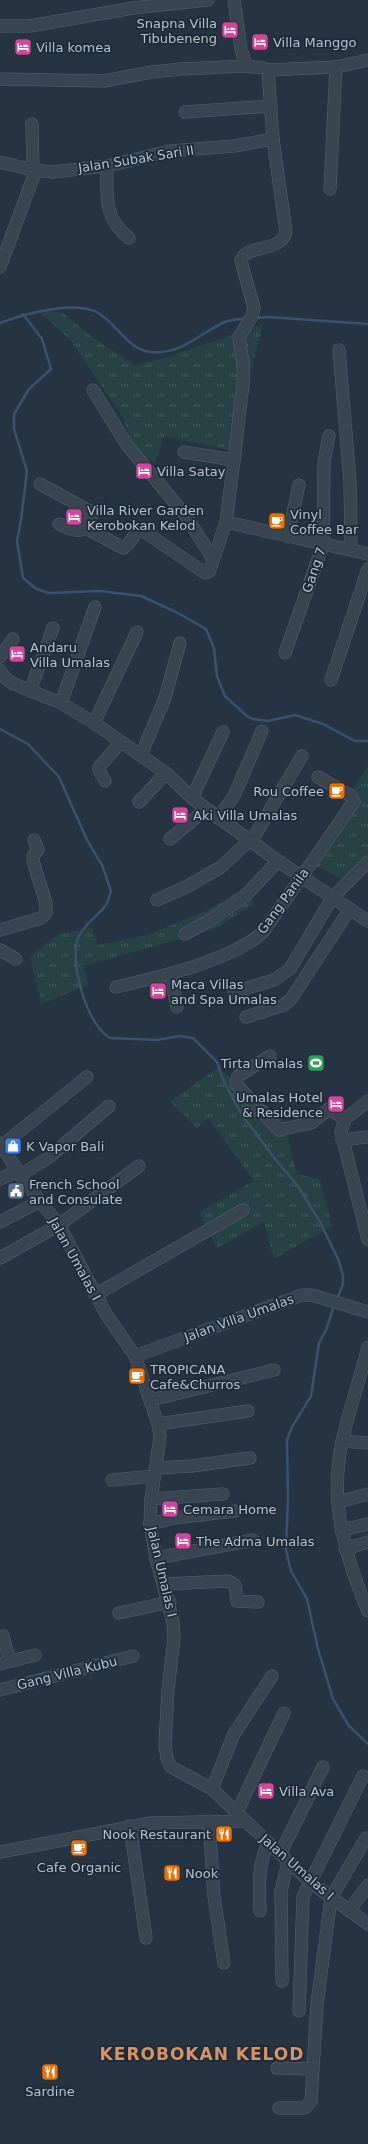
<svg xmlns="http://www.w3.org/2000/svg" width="368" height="2144" font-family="'DejaVu Sans',sans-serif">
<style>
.grass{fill:url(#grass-tufts)}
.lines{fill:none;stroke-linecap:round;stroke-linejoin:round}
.stream{stroke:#3a526c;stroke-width:2.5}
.minor-casing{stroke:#586370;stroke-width:13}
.minor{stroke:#3a4552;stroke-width:12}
.labels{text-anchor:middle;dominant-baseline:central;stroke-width:3.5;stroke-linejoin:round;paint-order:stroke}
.poi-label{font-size:13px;fill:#b7c0cc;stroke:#1e2a38;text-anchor:start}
.street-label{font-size:13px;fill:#b7c0cc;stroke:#1e2a38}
.district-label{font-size:17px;font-weight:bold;letter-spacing:1px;fill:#da9264;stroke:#1e2a38}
</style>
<defs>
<pattern id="grass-tufts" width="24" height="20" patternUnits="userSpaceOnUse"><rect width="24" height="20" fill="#274244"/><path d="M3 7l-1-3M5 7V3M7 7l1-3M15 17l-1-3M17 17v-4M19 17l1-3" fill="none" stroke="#445c5e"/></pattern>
</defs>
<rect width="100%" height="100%" fill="#253343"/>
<!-- grass -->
<g class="grass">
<polygon points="38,310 63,313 96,340 136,365 162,359 263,324 243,402 237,452 164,436 155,463 133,450 123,417 71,341"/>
<polygon points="368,766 368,861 349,882 306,861"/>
<polygon points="245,888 255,904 212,930 83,966 89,985 41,1004 30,957 57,935 92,927 98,945 147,935 208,910"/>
<polygon points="218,1068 283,1119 297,1174 320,1179 332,1226 274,1259 264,1222 217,1248 199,1212 254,1181 208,1118 197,1128 170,1101"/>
</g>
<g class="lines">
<!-- stream -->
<g class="stream">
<polyline points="23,314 42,339 51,369 29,389 14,414 14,429 27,471 21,520 17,541 23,578 35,588 48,593 100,591 141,596 176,612 206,629 214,648 217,676 222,689 225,696 247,716 253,719 268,721 295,715 323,724 355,741 368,741"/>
<polyline points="255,318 268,317 368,324"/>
<path d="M 0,323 C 24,314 77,299 100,314 C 118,326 128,349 150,352 C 183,355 199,333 225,322 C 232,319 239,319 246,319"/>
<path d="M 0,729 L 28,744 L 59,777 L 87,840 L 102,865 L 111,891 C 110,895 108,901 106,905 C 98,916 83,925 78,938 C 69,962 87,1026 110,1038 L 157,1040 L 179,1036 L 193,1038 L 217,1062 L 224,1082 L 242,1115 L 276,1160 L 297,1185 L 319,1220 L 339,1261 L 343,1276 L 343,1284 L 337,1299"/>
<polyline points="334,1306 326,1330 319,1343 311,1396 292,1427 287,1440 288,1498 286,1550 291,1571 307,1599 318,1649 333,1699 349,1726 368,1744"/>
</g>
<defs>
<g id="minor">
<polyline points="234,0 241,49 246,66"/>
<polyline points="0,26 30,26 133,8 208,0"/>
<polyline points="0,79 104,81 152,72 181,69 246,66 263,68 268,70 336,67 368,60"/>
<polyline points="185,112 271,106"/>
<polyline points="32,124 33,170"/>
<polyline points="0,162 33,170 53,172 107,166 170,151 234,146 273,139"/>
<path d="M 107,166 C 107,195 103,218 129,238"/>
<polyline points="330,189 336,67"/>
<polyline points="0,267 36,170"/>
<polyline points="339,350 350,481 351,549"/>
<polyline points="93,390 127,445 186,516 213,559"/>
<polyline points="184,452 234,460"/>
<path d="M 40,484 L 93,513 C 84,535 79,533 59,524"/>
<polyline points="226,522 368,554"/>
<path d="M 86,528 L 123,548 C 132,545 132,531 142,530 L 205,573 L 209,572 L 226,522 L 234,460 L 243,384 L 243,364 L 239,337 L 252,316 L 254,308 L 241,261 C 246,243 280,254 286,232 L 273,139 L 268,70"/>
<polyline points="288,537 299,485"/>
<polyline points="285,653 323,545 324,462 329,436"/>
<polyline points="0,657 13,639"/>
<polyline points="0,670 6,679 14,684 61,703 94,723 166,773 192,798 278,861 368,921"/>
<polyline points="331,680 368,569"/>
<polyline points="30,691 53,628"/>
<polyline points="61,703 95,607"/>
<polyline points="94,723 137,632"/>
<polyline points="141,755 165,698 180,643"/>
<polyline points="105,781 99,770 99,767 121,742"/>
<polyline points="192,798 223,732"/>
<polyline points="139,802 166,773"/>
<polyline points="218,818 234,796 262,731"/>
<polyline points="170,839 206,809"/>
<polyline points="251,842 302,756"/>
<polyline points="157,900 188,886 221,867 249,841"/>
<polyline points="0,930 41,918 46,913 46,903 33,861 33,856 38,850 34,840"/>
<polyline points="185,934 212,919 245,896 278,861"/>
<polyline points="0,950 16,959"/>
<polyline points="170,974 177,1007"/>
<path d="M 116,987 C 155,978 234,960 263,932 L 354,802 L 351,796 L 318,777"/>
<polyline points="234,992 274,980 290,969 332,898 368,862"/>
<polyline points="246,1017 284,1005 291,999 350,909"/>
<polyline points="270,1056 238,1076 236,1084 279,1130 311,1123 329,1109 345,1119"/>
<polyline points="368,1101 345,1119 341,1132 368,1240"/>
<polyline points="342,1140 368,1137"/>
<polyline points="0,1143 22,1178 59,1225 106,1314 135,1356 158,1424 160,1437 151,1499 150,1524 156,1558 173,1622 174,1638 168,1690 165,1744 167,1759 171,1767 212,1789 310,1882 368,1924"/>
<polyline points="0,1147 87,1077"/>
<polyline points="20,1175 48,1158 109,1106"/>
<polyline points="0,1179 17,1171"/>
<polyline points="0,1222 40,1201"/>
<polyline points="0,1258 59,1225 139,1166"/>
<polyline points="95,1295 243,1210"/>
<path d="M 368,1347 C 360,1379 349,1410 342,1442 C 329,1501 345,1557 368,1611"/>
<polyline points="135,1356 302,1295 312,1295 368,1312"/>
<polyline points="151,1400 274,1370"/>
<polyline points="158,1424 248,1411"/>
<polyline points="342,1441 368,1443"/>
<polyline points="156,1468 192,1466 250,1458"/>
<polyline points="112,1480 155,1476"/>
<polyline points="151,1499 223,1494"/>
<polyline points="338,1502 368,1494"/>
<polyline points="150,1524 174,1518 235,1511"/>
<polyline points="341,1530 368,1524"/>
<polyline points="345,1549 368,1542"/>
<polyline points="156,1558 253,1540"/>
<polyline points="164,1584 228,1581 235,1585 237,1601 258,1602"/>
<polyline points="119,1613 170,1602"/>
<polyline points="3,1636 10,1661"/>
<polyline points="0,1664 35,1655"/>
<polyline points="0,1690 133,1656"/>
<polyline points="212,1789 234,1734 272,1676"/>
<polyline points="237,1812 284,1713"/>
<polyline points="209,1821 214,1896 224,1963"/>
<polyline points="130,1826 146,1938"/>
<polyline points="0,1852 151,1823 245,1821"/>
<polyline points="280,1854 323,1767"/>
<path d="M 260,1911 C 259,1887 258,1865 268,1843"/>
<polyline points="349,1911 368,1885"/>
<polyline points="282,1981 281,1891 288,1862"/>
<polyline points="299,2011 303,1897 363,1776"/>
<polyline points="277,2068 312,2069"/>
<polyline points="279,2108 305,2108 311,2101 317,2004 331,1898 366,1838"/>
</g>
</defs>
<!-- minor casing -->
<use href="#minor" class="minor-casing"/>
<!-- minor -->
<use href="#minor" class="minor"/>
</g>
<!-- icons -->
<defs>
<symbol id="hotel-square" viewBox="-11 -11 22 22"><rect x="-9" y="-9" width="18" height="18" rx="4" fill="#d1479c" stroke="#1e2a38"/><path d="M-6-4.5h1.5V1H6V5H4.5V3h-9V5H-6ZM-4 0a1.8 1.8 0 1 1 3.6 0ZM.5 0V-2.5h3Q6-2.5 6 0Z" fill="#fff"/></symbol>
<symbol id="cafe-square" viewBox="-11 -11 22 22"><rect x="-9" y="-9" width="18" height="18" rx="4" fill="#e8710a" stroke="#1e2a38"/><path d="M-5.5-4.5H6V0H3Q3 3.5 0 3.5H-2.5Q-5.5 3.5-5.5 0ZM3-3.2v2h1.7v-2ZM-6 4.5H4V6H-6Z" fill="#fff"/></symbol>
<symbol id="stadium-square" viewBox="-11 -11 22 22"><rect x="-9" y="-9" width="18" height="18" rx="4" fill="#2e9e5b" stroke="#1e2a38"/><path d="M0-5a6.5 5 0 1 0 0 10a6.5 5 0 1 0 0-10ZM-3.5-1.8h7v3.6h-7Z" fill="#fff"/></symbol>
<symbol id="shop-square" viewBox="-11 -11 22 22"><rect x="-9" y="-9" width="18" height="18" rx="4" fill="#3f7fe0" stroke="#1e2a38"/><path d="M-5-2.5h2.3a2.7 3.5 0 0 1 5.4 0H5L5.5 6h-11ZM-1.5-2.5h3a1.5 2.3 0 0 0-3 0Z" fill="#fff"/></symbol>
<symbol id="civic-square" viewBox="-11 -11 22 22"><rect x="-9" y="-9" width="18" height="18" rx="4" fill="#5c6f8a" stroke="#1e2a38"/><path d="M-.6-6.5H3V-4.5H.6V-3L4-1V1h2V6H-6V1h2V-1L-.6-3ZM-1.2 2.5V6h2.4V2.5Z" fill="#fff"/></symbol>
<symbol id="restaurant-square" viewBox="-11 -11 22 22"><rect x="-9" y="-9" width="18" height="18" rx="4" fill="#e8710a" stroke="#1e2a38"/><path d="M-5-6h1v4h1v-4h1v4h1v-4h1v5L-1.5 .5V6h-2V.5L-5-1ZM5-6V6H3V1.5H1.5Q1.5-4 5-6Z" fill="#fff"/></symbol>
</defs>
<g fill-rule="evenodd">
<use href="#hotel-square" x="220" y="20" width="20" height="20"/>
<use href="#hotel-square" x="250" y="32" width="20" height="20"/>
<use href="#hotel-square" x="13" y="37" width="20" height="20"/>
<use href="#hotel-square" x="134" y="461" width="20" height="20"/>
<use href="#hotel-square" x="64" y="507" width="20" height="20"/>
<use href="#cafe-square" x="267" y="511" width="20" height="20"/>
<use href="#hotel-square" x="7" y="644" width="20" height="20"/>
<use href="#cafe-square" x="327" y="781" width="20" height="20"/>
<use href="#hotel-square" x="170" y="805" width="20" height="20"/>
<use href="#hotel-square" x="148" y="981" width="20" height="20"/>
<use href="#stadium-square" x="306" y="1053" width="20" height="20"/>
<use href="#hotel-square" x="326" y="1094" width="20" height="20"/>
<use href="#shop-square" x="3" y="1136" width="20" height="20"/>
<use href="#civic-square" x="6" y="1181" width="20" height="20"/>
<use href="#cafe-square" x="127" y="1366" width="20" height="20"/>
<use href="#hotel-square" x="160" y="1499" width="20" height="20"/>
<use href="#hotel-square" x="173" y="1531" width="20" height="20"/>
<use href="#hotel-square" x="256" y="1781" width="20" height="20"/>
<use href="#restaurant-square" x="214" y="1824" width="20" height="20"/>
<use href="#cafe-square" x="69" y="1838" width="20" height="20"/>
<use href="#restaurant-square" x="162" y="1863" width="20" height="20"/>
<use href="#restaurant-square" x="40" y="2062" width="20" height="20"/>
</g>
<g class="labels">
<!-- poi labels -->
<g class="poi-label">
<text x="217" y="23" text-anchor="end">Snapna Villa<tspan x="217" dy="15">Tibubeneng</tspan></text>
<text x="273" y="42">Villa Manggo</text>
<text x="36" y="47">Villa komea</text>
<text x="157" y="471">Villa Satay</text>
<text x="87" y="510">Villa River Garden<tspan x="87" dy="15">Kerobokan Kelod</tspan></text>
<text x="290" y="514">Vinyl<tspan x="290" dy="15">Coffee Bar</tspan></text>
<text x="30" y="647">Andaru<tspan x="30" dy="15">Villa Umalas</tspan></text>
<text x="324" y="791" text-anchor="end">Rou Coffee</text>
<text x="193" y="815">Aki Villa Umalas</text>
<text x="171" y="984">Maca Villas<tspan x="171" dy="15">and Spa Umalas</tspan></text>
<text x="303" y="1063" text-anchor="end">Tirta Umalas</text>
<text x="323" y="1097" text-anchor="end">Umalas Hotel<tspan x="323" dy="15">&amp; Residence</tspan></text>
<text x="26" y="1146">K Vapor Bali</text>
<text x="29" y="1184">French School<tspan x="29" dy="15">and Consulate</tspan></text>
<text x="150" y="1369">TROPICANA<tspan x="150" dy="15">Cafe&amp;Churros</tspan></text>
<text x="183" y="1509">Cemara Home</text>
<text x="196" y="1541">The Adma Umalas</text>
<text x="279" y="1791">Villa Ava</text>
<text x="211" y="1834" text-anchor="end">Nook Restaurant</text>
<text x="79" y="1867" text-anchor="middle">Cafe Organic</text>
<text x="185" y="1873">Nook</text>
<text x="50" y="2091" text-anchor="middle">Sardine</text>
</g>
<!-- street labels -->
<g class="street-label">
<text transform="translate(136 159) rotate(-9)">Jalan Subak Sari II</text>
<text transform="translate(314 570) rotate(-71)">Gang 7</text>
<text transform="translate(283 901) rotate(-54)">Gang Panila</text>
<text transform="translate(75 1259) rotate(61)">Jalan Umalas I</text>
<text transform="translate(239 1318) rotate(-20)">Jalan Villa Umalas</text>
<text transform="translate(162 1572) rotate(77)">Jalan Umalas I</text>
<text transform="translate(67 1673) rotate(-14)">Gang Villa Kubu</text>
<text transform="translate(297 1867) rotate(41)">Jalan Umalas I</text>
</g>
<!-- district labels -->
<g class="district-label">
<text x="202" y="2054">KEROBOKAN KELOD</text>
</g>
</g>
</svg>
